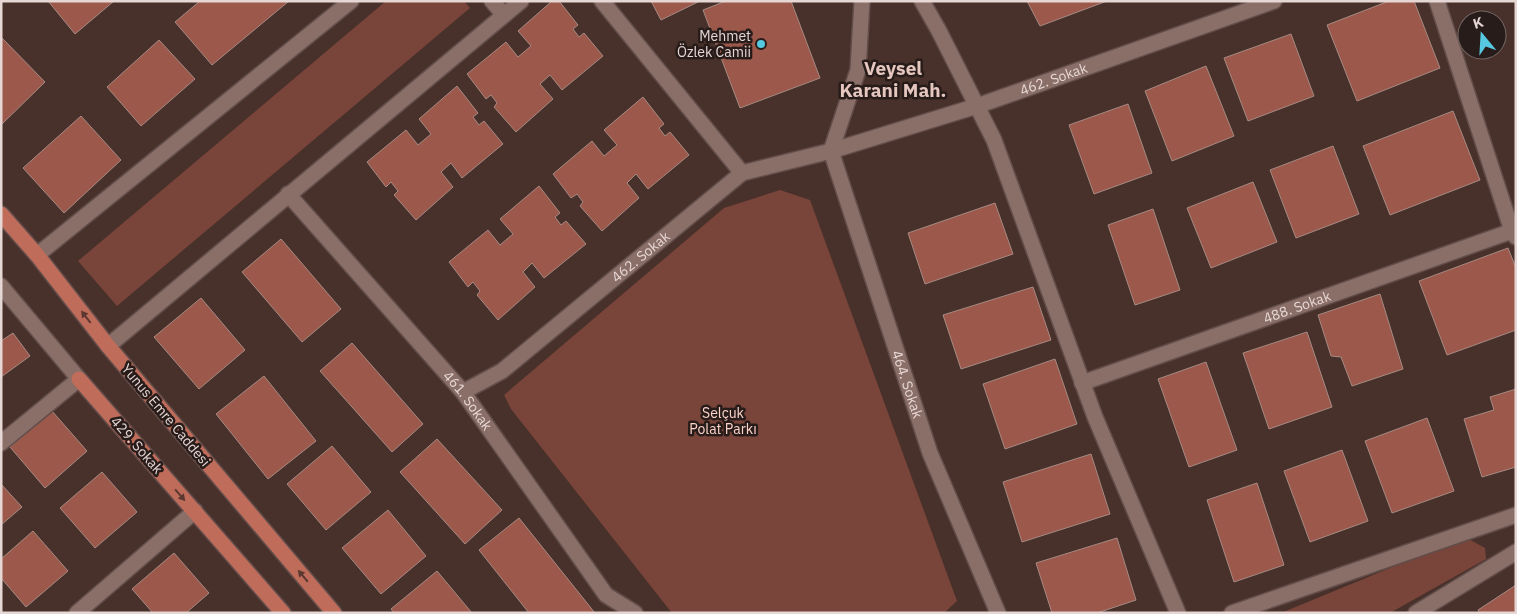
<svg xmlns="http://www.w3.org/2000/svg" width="1517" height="614" font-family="'IBM Plex Sans',sans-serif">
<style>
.green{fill:#794439}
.building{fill:#9c584a;stroke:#a68a83}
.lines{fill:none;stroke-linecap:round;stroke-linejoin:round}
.minor-casing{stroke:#624d4a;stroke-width:18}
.major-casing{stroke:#624d4a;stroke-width:18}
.minor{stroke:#8a6f68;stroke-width:15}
.major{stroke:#bf6c5b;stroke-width:15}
.oneway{fill:#5c3830}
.poi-dot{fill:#56c9e0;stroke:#271c19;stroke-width:2}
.labels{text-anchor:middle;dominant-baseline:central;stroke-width:5;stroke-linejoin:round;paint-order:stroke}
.poi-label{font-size:14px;fill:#e7d7d4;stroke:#271c19;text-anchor:end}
.street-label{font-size:14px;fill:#e7d7d4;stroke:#271c19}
.park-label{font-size:14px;fill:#fcd2c9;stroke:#271c19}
.district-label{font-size:19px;font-weight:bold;fill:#e6c7c0;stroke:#271c19}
</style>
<rect width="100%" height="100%" fill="#48312b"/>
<!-- green -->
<g class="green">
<polygon points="386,1 464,1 470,8 117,306 78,261"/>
<polygon points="780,190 810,200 957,601 944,613 672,613 511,409 504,395 724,208"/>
<polygon points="1465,537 1485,548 1486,559 1390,613 1281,613"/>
</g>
<!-- building -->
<g class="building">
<polygon points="48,1 114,1 75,34"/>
<polygon points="200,1 289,1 212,65 175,22"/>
<polygon points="552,1 559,1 578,25 573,29 579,37 584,33 603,56 562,90 550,75 540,84 553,99 516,132 494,107 497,103 491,95 486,99 467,74 506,42 518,57 531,46 518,31"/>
<polygon points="651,1 700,1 661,20"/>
<polygon points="726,1 791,1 820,78 740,108 703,10"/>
<polygon points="1027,1 1107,1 1040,26"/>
<polygon points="1389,1 1414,1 1440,68 1357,101 1327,25"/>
<polygon points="1291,34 1314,96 1248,121 1224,58"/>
<polygon points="1,37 45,82 1,125"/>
<polygon points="159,40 195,79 141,126 107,87"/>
<polygon points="1206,66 1234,136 1172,161 1145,91"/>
<polygon points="457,86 478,113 473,117 479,125 484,121 503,144 462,178 451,163 441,172 453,187 416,220 394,195 398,191 391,182 386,187 367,162 406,130 418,145 431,134 419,119"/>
<polygon points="643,97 664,124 659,128 665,136 670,132 689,155 648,189 636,174 627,183 639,198 602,231 580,206 583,202 577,194 571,198 553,174 592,141 604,156 617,145 604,130"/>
<polygon points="1128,104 1152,173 1094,194 1069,125"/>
<polygon points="1453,111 1480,180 1390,215 1363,146"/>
<polygon points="81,116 121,160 64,213 23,168"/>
<polygon points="1333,146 1359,214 1296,238 1270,170"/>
<polygon points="1253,182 1277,242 1211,268 1187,208"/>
<polygon points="539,186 560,213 555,217 561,225 566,221 586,244 544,278 532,263 523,272 535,287 498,320 477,295 480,291 473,282 468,287 449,262 488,230 500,245 513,234 500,219"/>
<polygon points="995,203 1013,254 925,284 908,233"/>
<polygon points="1153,209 1180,290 1135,305 1108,225"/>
<polygon points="281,239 341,309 302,342 242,272"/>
<polygon points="1508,248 1516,268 1516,330 1447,355 1419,281"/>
<polygon points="1033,287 1051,340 961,369 943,315"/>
<polygon points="1380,294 1403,369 1352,386 1341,357 1331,356 1318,315"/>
<polygon points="201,298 245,350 199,389 154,337"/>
<polygon points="1307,332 1332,407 1269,429 1243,353"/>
<polygon points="13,333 30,356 1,377 1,341"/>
<polygon points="352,343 423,424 392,452 320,371"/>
<polygon points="1055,359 1077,424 1005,449 983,384"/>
<polygon points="1206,362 1237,450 1189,467 1158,379"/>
<polygon points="264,376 316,441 268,479 216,414"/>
<polygon points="1516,389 1516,467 1482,477 1464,419 1494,410 1490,397"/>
<polygon points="52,411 87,451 45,488 10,447"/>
<polygon points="1427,418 1454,491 1392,513 1365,441"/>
<polygon points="437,439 502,510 465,544 400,472"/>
<polygon points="332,446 371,492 326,530 287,484"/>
<polygon points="1342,450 1368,521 1310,542 1284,471"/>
<polygon points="1091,454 1110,514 1022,542 1003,482"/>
<polygon points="102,472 137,512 95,548 60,508"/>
<polygon points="1257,483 1284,565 1234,582 1207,500"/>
<polygon points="1,484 22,507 1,525"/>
<polygon points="388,510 426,556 381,594 342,548"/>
<polygon points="519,518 595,613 529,613 479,550"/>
<polygon points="33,531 68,571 26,607 1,578 1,559"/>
<polygon points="1117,538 1136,600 1097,613 1052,613 1036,563"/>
<polygon points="174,553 209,593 186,613 153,613 132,589"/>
<polygon points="437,571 472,613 394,613 391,609"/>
<polygon points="1516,585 1516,613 1480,613 1478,610"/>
</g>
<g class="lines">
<defs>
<g id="minor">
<polyline points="492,1 504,15"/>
<polyline points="602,1 742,173"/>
<path id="s1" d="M 862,1 L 858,70 L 831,151 L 930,453 L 998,613"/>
<polyline points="922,1 939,31 994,140 1095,417 1178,613"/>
<polyline points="1437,1 1512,231 1516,237"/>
<path id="s2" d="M 288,194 L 463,392 L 606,595 L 635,613"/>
<polyline points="37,255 351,1"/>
<polyline points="1,286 79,379 1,443"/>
<polyline points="108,346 521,1"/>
<path id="s3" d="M 1082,383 L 1512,231"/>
<path id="s4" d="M 463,392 L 502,371 L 742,173 L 831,151 L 977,106 L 1274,1"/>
<polyline points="77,613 195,511"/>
<polyline points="1232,613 1516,515"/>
<polyline points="1416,613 1516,552"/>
</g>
<g id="major">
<polyline points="1,214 37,255 108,346 334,613"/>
<polyline points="79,379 283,613"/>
</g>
</defs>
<!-- minor casing -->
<use href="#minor" class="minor-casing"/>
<!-- major casing -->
<use href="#major" class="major-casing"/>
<!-- minor -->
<use href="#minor" class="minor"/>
<!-- major -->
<use href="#major" class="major"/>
</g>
<!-- one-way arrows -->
<defs><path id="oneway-solid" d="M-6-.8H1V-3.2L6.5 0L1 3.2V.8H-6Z" transform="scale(1.25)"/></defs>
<g class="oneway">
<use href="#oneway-solid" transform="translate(86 317) rotate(-128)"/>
<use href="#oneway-solid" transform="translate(180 495) rotate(49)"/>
<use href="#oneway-solid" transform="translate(303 576) rotate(-130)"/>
</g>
<!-- markers -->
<circle class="poi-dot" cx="761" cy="44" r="5"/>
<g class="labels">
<!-- poi labels -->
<g class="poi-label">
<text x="751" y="36">Mehmet<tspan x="751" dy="16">Özlek Camii</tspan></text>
</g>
<!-- street labels -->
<g class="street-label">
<text stroke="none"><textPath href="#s4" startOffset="681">462. Sokak</textPath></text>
<text stroke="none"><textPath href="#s4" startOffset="224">462. Sokak</textPath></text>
<text stroke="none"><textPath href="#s3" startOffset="228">488. Sokak</textPath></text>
<text stroke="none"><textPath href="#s1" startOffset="400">464. Sokak</textPath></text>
<text stroke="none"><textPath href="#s2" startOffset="274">461. Sokak</textPath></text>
<text transform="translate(166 415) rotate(50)">Yunus Emre Caddesi</text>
<text transform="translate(137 445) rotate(49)">429. Sokak</text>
</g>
<!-- park labels -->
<g class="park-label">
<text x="723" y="413">Selçuk<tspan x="723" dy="16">Polat Parkı</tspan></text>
</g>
<!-- district labels -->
<g class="district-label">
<text x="893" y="68">Veysel<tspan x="893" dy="22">Karani Mah.</tspan></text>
</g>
</g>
<!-- border -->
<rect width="1517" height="614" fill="none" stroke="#e7d7d4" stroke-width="5"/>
<!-- north arrow -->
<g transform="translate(1482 35) rotate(342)"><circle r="24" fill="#271c19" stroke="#746764"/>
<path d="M0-4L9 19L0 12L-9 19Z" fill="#56c9e0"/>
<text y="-8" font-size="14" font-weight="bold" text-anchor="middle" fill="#e7d7d4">K</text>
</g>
</svg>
